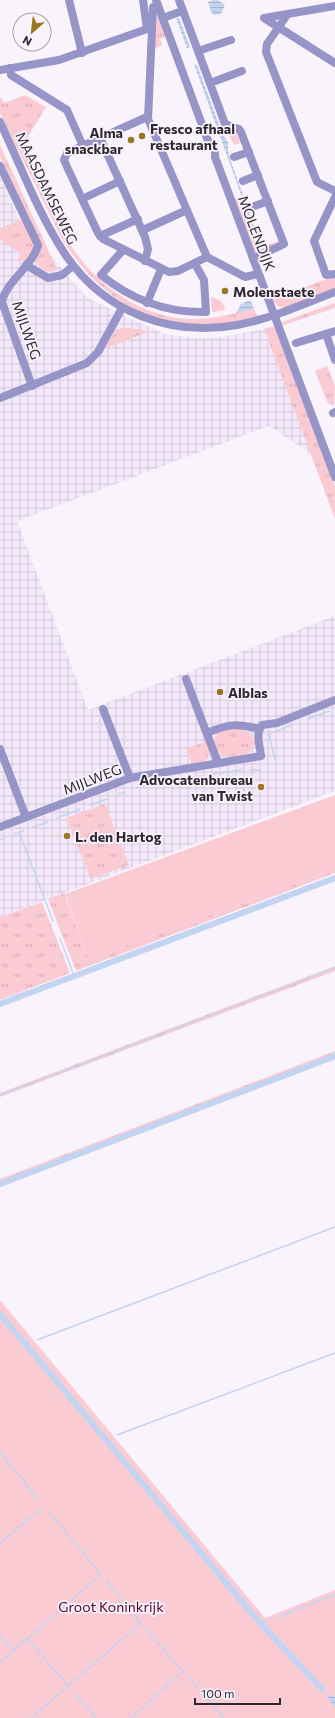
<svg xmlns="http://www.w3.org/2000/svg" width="335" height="1718" font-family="Commissioner,sans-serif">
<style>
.industrial{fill:url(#industrial-grid)}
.grass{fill:url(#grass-tufts)}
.green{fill:#fbcbd4}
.water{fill:url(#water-rules)}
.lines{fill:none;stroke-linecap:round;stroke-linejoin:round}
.stream{stroke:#c3d4f1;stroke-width:1.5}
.canal{stroke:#c3d4f1;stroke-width:6}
.minor{stroke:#9794c8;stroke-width:8}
.poi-dot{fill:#9a7621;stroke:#f9f3fc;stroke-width:1.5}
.labels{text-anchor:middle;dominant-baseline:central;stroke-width:3.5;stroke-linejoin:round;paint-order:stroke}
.poi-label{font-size:14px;font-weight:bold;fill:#2e2831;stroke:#f9f3fc;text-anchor:start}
.street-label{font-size:14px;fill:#2e2831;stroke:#f9f3fc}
.park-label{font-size:14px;fill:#520121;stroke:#f9f3fc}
</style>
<defs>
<pattern id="industrial-grid" width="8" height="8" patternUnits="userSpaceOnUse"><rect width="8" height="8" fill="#f4e9fb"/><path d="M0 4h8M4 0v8" fill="none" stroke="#d2c8d8"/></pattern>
<pattern id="grass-tufts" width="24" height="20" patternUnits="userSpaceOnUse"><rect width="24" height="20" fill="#fbcbd4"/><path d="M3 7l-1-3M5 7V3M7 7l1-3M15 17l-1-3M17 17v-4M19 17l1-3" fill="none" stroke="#d7aeb6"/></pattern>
<pattern id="water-rules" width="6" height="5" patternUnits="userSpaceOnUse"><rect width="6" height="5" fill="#c3d4f1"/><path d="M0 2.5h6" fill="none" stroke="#a8b6cf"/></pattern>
</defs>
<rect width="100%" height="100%" fill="#f9f3fc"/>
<!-- industrial -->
<polygon class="industrial" points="0,176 19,219 87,298 162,333 171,335 196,338 221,337 264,329 311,454 271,427 266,427 17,521 88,710 335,616 335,791 0,917"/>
<!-- grass -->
<g class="grass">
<polygon points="157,13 166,36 160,39 162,45 154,49"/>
<path d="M 25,95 L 46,107 L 23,145 C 37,175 49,207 65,236 C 90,280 136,316 188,319 C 210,320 232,314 254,309 L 258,317 C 244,320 230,324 216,325 C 148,330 97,295 62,239 L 0,113 L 0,96 L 4,103 Z"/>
<path d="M 0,145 L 57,269 C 49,276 36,269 37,258 C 37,254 39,249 41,245 L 0,156 Z"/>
<polygon points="242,196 260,247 279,241 278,244 255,254 234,199"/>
<path d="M 22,219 C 31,237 41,246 24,262 L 17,259 L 22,254 L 0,240 L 0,229 Z"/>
<polygon points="335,276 335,289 284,308 277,306 272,299"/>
<polygon points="335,303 335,308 281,326 282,322"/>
<polygon points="275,326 335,487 335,519 264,329"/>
<polygon points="121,328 130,328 150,331 104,349 116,330"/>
<polygon points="327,366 335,386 334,406 329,404 327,401 315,371"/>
<path d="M 235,728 C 246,730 251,732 255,742 C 253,762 206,766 216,733 Z"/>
<polygon points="207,741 210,749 207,760 192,764 186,749"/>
<polygon points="105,804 129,865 91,879 66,818"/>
<polygon points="335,869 335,873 76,971 48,899 64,893 89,959"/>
<polygon points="42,902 70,973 0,1000 0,917"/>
<polygon points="335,966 335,971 0,1097 0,1093"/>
<polygon points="335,1051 335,1059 0,1187 0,1179"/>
</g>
<!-- green -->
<g class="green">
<polygon points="236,132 240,143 234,145 229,135"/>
<path d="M 211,297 C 219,299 224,302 225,310 L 212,312 Z"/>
<polygon points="335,795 335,869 89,959 65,894"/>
<polygon points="0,1300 265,1618 335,1590 335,1718 0,1718"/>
</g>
<!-- water -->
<g class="water">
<polygon points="213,0 218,0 225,5 221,14 214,15 211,12 208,2"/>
<polygon points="176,18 179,18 190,47 187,48"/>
<polygon points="194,64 197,65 222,133 228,142 228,151 231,162 262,247 260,247"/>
<polygon points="248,301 251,301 254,309 236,313 241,304"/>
<polygon points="327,1695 331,1695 335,1697 335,1707 328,1699"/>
</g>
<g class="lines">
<!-- stream -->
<g class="stream">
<polyline points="308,719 329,711"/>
<polyline points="275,760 269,734 290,726"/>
<polyline points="250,770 260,770"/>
<polyline points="213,774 241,770"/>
<polyline points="189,778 201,776"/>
<polyline points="165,782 177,780"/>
<polyline points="136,788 152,784"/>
<polyline points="119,794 125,792"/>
<polyline points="91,805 107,799"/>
<polyline points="57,818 80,809"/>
<polyline points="33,827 48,822"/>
<polyline points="19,832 53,921"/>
<polyline points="15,834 24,831"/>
<polyline points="0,840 2,839"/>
<polyline points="60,938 74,976"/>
<polyline points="0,1095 335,968"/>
<polyline points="37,1340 335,1227"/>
<polyline points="26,1345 29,1342"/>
<polyline points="117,1435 335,1353"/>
<polyline points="109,1444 112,1442"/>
<polyline points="0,1452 39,1500"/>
<polyline points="0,1543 41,1509"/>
<polyline points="278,1617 335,1595"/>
<polyline points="260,1623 266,1621"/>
<polyline points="0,1636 13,1651"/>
<polyline points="27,1638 68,1686"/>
<polyline points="0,1662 97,1578 100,1573 50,1513"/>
<polyline points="188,1677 224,1718"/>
<polyline points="74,1693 96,1718"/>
<polyline points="31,1718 141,1623 106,1580"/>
<polyline points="131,1718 183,1671 145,1629"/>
</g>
<!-- canal -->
<g class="canal">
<polyline points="0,1004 335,878"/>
<polyline points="0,1184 335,1056"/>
<polyline points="0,1314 260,1623 322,1689"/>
</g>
<!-- minor -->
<g class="minor">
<polyline points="69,0 82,53"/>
<polyline points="143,0 147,29"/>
<path d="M 156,0 L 208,141 C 213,144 216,151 215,157 L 335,477"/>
<polyline points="179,0 198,51 231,40"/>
<polyline points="158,5 153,7 148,119 207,257 245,277 258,274"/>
<polyline points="335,6 264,18 335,63"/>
<polyline points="287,15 267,44 266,52 317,182 335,191"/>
<polyline points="163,18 182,11"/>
<polyline points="198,51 225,124 239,129 241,132 284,244 253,259"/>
<polyline points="10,68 11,75 67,110 83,146"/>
<polyline points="0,70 59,60 147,29 152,30"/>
<polyline points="210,83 242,71"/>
<polyline points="147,117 67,153 64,160 68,169 98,233 103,239 169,272 178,271 207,257"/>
<path d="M 0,122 C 21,166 40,218 67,257 C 106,313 172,337 237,325 C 271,319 303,304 335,292"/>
<polyline points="100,138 145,237 148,249 145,261"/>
<polyline points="234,157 249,152"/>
<path d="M 0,166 L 38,245 C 33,266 6,281 2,302 L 32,386"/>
<polyline points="243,181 258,175"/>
<polyline points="335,197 314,241 326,275 335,274"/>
<polyline points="82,199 120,181"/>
<polyline points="252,207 268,201"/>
<polyline points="143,230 187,210"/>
<polyline points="100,236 138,219"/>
<path d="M 123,250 L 101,275 C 132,300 166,313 206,312 L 204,280 L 195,264"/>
<polyline points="26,265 48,278 62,275 73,266"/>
<polyline points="147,303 161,269"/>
<polyline points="326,334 335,360"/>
<polyline points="296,343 335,331"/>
<polyline points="0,398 87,363 98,352 122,308"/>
<polyline points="333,413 335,412"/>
<polyline points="186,679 218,763"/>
<polyline points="103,709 130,778"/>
<path d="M 207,733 C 228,724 237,723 259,729"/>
<polyline points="0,749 26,817"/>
<path d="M 0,827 L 130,778 L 261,756 C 260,746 255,733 262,725 L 277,723 L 335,700"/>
</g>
</g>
<!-- markers -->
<g class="poi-dot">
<circle cx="142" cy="136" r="4"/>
<circle cx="131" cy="140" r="4"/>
<circle cx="225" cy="291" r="4"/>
<circle cx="220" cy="692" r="4"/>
<circle cx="261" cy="787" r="4"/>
<circle cx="67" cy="836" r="4"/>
</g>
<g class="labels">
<!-- poi labels -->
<g class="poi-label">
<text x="150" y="128">Fresco afhaal<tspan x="150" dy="16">restaurant</tspan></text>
<text x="123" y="132" text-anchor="end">Alma<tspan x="123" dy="16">snackbar</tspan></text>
<text x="233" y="291">Molenstaete</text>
<text x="228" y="692">Alblas</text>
<text x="253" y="779" text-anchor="end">Advocatenbureau<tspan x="253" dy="16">van Twist</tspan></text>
<text x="75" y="836">L. den Hartog</text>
</g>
<!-- street labels -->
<g class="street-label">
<text transform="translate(47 188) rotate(64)">MAASDAMSEWEG</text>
<text transform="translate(257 233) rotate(69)">MOLENDIJK</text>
<text transform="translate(27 330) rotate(71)">MIJLWEG</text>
<text transform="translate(92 779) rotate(-21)">MIJLWEG</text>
</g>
<!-- park labels -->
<g class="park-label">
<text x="111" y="1606">Groot Koninkrijk</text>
</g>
</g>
<!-- north arrow -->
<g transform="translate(32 32) rotate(208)"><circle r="19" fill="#f9f3fc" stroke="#a8a2ab"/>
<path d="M0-3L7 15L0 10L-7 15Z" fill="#9a7621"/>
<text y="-6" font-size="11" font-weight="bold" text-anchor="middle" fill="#2e2831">N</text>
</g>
<!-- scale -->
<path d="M195 1698v6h85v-6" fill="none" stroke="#2e2831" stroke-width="2"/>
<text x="201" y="1698" font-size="12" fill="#2e2831" stroke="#f9f3fc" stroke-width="3" paint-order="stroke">100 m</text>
</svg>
